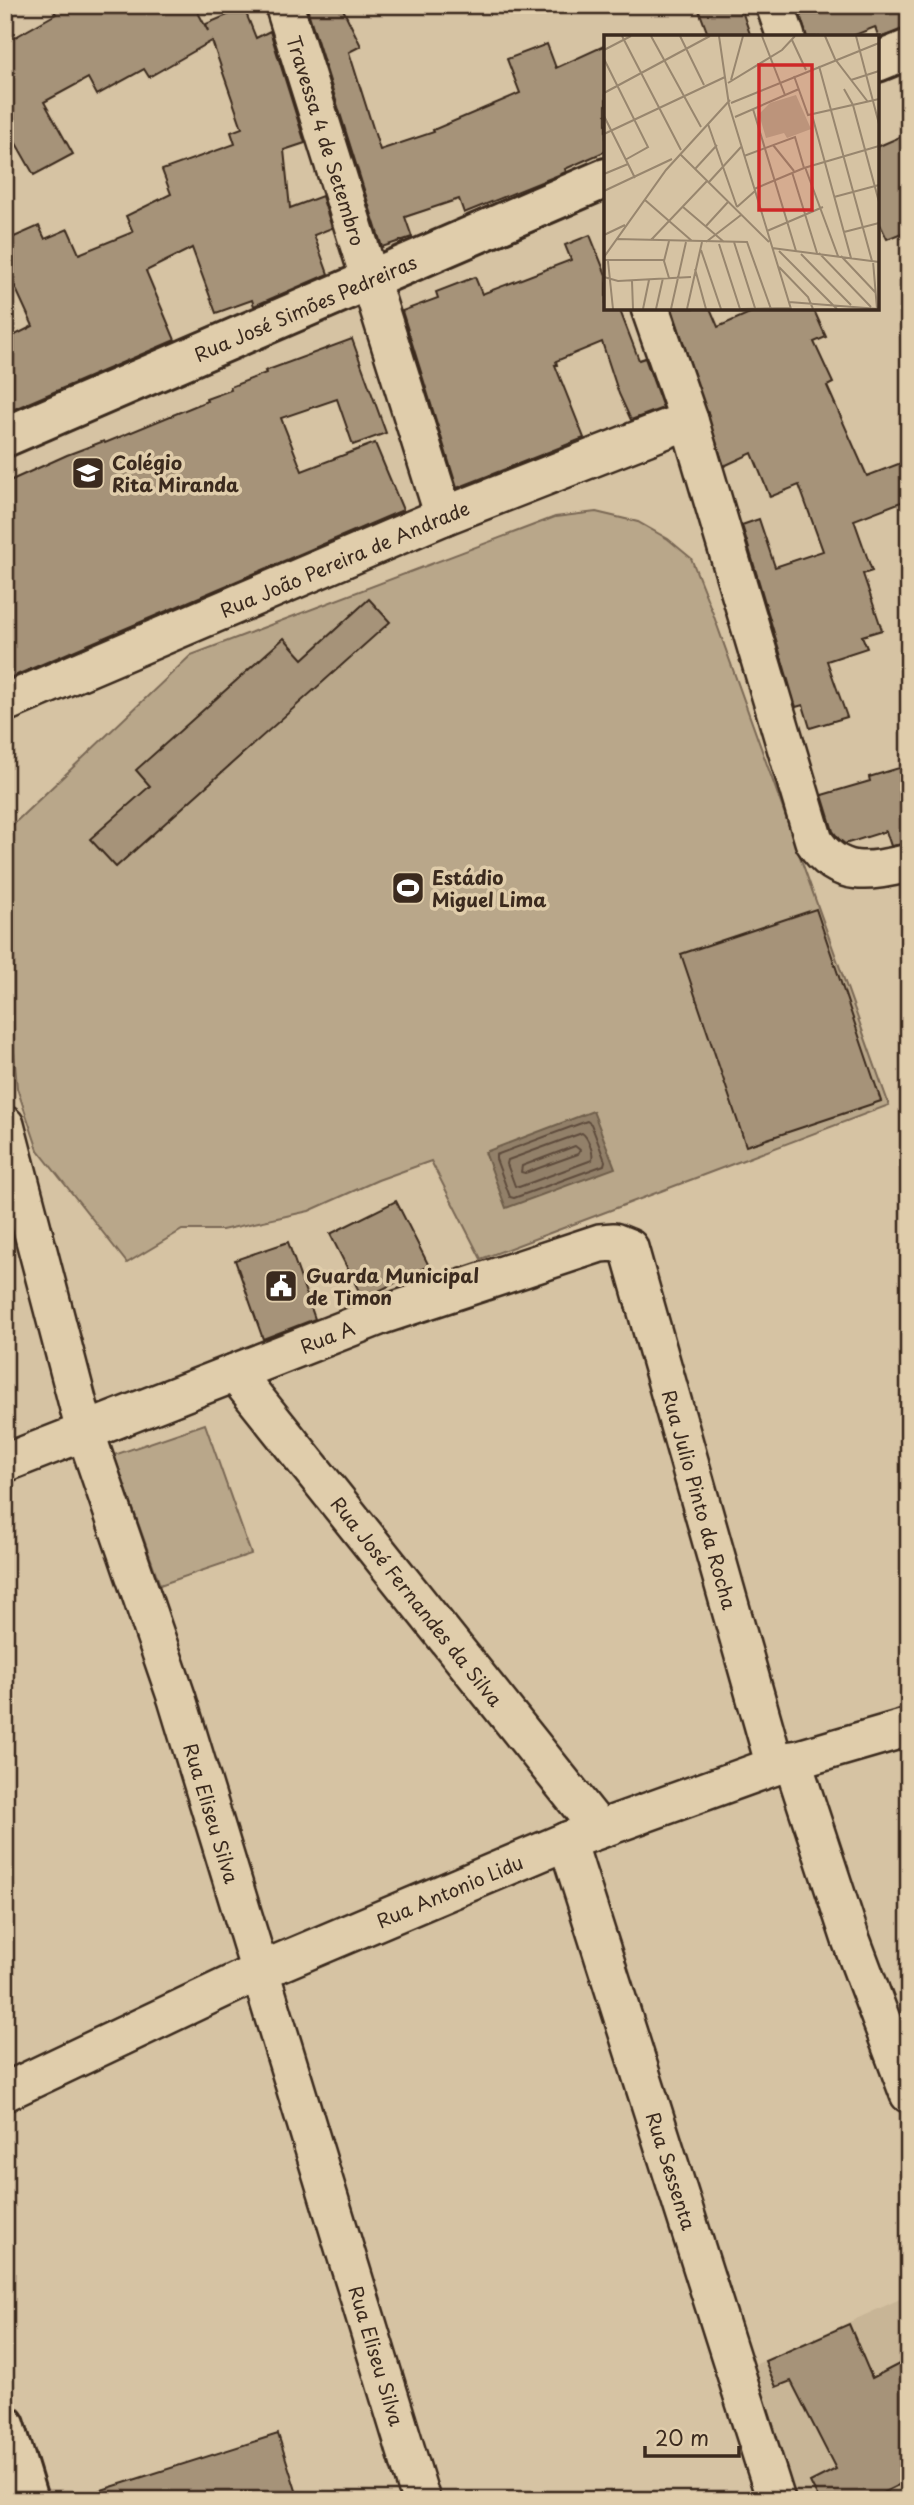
<svg xmlns="http://www.w3.org/2000/svg" width="914" height="2505" font-family="'Playpen Sans',sans-serif">
<style>
.built{fill:#c8b596}
.green{fill:#b9a78a;stroke:#7a6854;stroke-width:2}
.water{fill:#928069;stroke:#6f5e4b;stroke-width:2}
.lines{fill:none;stroke-linecap:round;stroke-linejoin:round}
.shore{stroke:#5e4c3c;stroke-width:2}
.building{fill:#a69379;stroke:#3b2a1e;stroke-width:2}
.minor-casing{stroke:#3b2a1e;stroke-width:42}
.major-casing{stroke:#3b2a1e;stroke-width:44}
.minor{stroke:#e0cdab;stroke-width:37}
.major{stroke:#e0cdab;stroke-width:38}
.labels{text-anchor:middle;dominant-baseline:central;stroke-width:7;stroke-linejoin:round;paint-order:stroke}
.street-label{font-size:19px;fill:#3b2a1e;stroke:#e0cdab}
.poi-label{font-size:19px;font-weight:bold;fill:#3b2a1e;stroke:#e0cdab;text-anchor:start}
.inset-road{fill:none;stroke:#98866e;stroke-width:2}
.view{fill:#ce2828;fill-opacity:0.15;stroke:#ce2828;stroke-width:3.5}
.inset-edge{fill:none;stroke:#3b2a1e;stroke-width:3.5}
</style>
<rect width="100%" height="100%" fill="#d6c3a3"/>
<filter id="ink" filterUnits="userSpaceOnUse"><feTurbulence type="fractalNoise" baseFrequency=".0143" numOctaves="2"/><feDisplacementMap in="SourceGraphic" scale="14" xChannelSelector="R" yChannelSelector="G"/><feConvolveMatrix kernelMatrix="1 2 1 2 8 2 1 2 1" color-interpolation-filters="sRGB"/></filter>
<g filter="url(#ink)">
<!-- built -->
<polygon class="built" points="909,2295 909,2500 791,2500 748,2368"/>
<!-- green -->
<g class="green">
<polygon points="596,512 638,522 668,539 691,558 712,611 889,1105 481,1259 431,1161 378,1180 309,1211 222,1230 182,1230 127,1263 38,1150 17,1088 5,944 5,832 191,655 555,517"/>
<polygon points="205,1424 251,1554 160,1585 114,1455"/>
</g>
<!-- water -->
<polygon class="water" points="593,1111 615,1168 506,1208 485,1152"/>
<g class="lines">
<!-- shore -->
<g class="shore">
<polygon points="587,1121 591,1124 605,1161 604,1165 514,1198 510,1197 496,1159 496,1155"/>
<path d="M 582,1133 C 588,1137 594,1153 592,1160 L 519,1187 L 515,1186 L 507,1164 L 508,1160 Z"/>
<polygon points="575,1146 580,1150 578,1154 525,1173 521,1172 522,1166"/>
</g>
</g>
<!-- building -->
<g class="building">
<polygon points="50,5 194,5 208,31 206,24 244,8 256,38 270,31 305,143 284,150 290,208 322,196 332,228 314,235 328,274 254,306 252,300 216,313 192,248 146,271 175,340 5,413 5,340 33,326 5,265 5,241 39,226 45,239 68,229 79,254 133,232 126,216 171,194 162,170 235,144 231,132 242,128 212,41 149,77 144,69 97,95 88,78 44,102 73,154 34,175 5,124 5,43 56,14"/>
<polygon points="306,5 341,5 361,46 349,52 380,150 434,132 433,130 520,93 507,59 547,44 556,68 606,45 606,151 565,169 566,172 464,213 459,199 405,217 412,237 382,247"/>
<polygon points="697,5 740,5 751,37 709,37"/>
<polygon points="797,5 909,5 909,28 879,38 875,27 850,37 807,37"/>
<polygon points="909,133 909,230 887,239 877,218 877,147"/>
<polygon points="590,235 606,275 606,308 619,308 639,360 645,358 663,408 631,420 619,394 602,342 556,361 557,365 555,365 584,438 457,488 402,311 438,298 436,292 475,277 482,294 571,260 565,245"/>
<polygon points="672,308 710,308 718,327 761,308 813,308 826,337 814,342 833,383 827,386 867,476 909,460 909,499 854,520 872,571 863,574 882,630 862,636 867,648 827,661 847,717 810,728 803,705 796,707 742,525 759,519 775,567 823,551 799,485 770,497 752,453 724,466"/>
<polygon points="352,339 386,433 353,445 337,399 281,418 302,471 375,443 403,510 5,680 5,483 67,455 104,441 105,443 207,401 206,399 231,390 230,387 266,373 265,371"/>
<polygon points="369,599 390,622 116,867 90,839 150,786 136,770 284,638 303,659"/>
<polygon points="909,765 909,843 891,846 886,831 845,844 839,839 833,831 822,795 870,781 869,777"/>
<polygon points="816,909 881,1101 746,1146 681,954"/>
<polygon points="396,1201 429,1266 363,1299 330,1234"/>
<polygon points="288,1242 315,1319 263,1339 235,1260"/>
<polygon points="849,2324 872,2378 909,2359 909,2480 868,2500 819,2500 810,2482 836,2469 791,2381 776,2387 765,2361"/>
<polygon points="278,2434 299,2500 90,2500 89,2494"/>
</g>
<g class="lines">
<defs>
<g id="minor">
<path id="s1" d="M 284,5 L 444,516"/>
<polyline points="775,5 786,37"/>
<path d="M 650,308 L 689,420 L 814,841 C 838,879 870,872 909,863"/>
<path id="s2" d="M 5,703 L 444,516 L 689,420"/>
<path id="s3" d="M 5,1125 L 85,1431 L 177,1699 L 421,2500"/>
<path id="s4" d="M 235,1373 L 599,1829"/>
<path id="s5" d="M 5,1463 L 382,1315 L 600,1243 L 614,1242 L 629,1248 L 775,1766"/>
<polyline points="792,1760 850,1937 909,2094"/>
<path id="s6" d="M 567,1841 L 776,2500"/>
<path id="s7" d="M 5,2092 L 260,1971 L 567,1841 L 775,1766 L 909,1727"/>
</g>
<g id="major">
<polyline points="877,62 909,49"/>
<path id="s8" d="M 5,437 L 606,178"/>
<polyline points="5,2425 28,2500"/>
</g>
</defs>
<!-- minor casing -->
<use href="#minor" class="minor-casing"/>
<!-- major casing -->
<use href="#major" class="major-casing"/>
<!-- minor -->
<use href="#minor" class="minor"/>
<!-- major -->
<use href="#major" class="major"/>
</g>
</g>
<!-- icons -->
<defs>
<symbol id="school-square" viewBox="-11 -11 22 22"><rect x="-9" y="-9" width="18" height="18" rx="4" fill="#3b2a1e" stroke="#e0cdab"/><path d="M0-5L7-2L0 1L-7-2ZM-4 1L0 2.5L4 1V4Q0 6-4 4Z" fill="#fff"/></symbol>
<symbol id="stadium-square" viewBox="-11 -11 22 22"><rect x="-9" y="-9" width="18" height="18" rx="4" fill="#3b2a1e" stroke="#e0cdab"/><path d="M0-5a6.5 5 0 1 0 0 10a6.5 5 0 1 0 0-10ZM-3.5-1.8h7v3.6h-7Z" fill="#fff"/></symbol>
<symbol id="civic-square" viewBox="-11 -11 22 22"><rect x="-9" y="-9" width="18" height="18" rx="4" fill="#3b2a1e" stroke="#e0cdab"/><path d="M-.6-6.5H3V-4.5H.6V-3L4-1V1h2V6H-6V1h2V-1L-.6-3ZM-1.2 2.5V6h2.4V2.5Z" fill="#fff"/></symbol>
</defs>
<g fill-rule="evenodd">
<use href="#school-square" x="69" y="454" width="38" height="38"/>
<use href="#stadium-square" x="389" y="869" width="38" height="38"/>
<use href="#civic-square" x="262" y="1267" width="38" height="38"/>
</g>
<g class="labels">
<!-- street labels -->
<g class="street-label">
<text stroke="none"><textPath href="#s1" startOffset="142">Travessa 4 de Setembro</textPath></text>
<text stroke="none"><textPath href="#s8" startOffset="327">Rua José Simões Pedreiras</textPath></text>
<text stroke="none"><textPath href="#s2" startOffset="369">Rua João Pereira de Andrade</textPath></text>
<text stroke="none"><textPath href="#s5" startOffset="346">Rua A</textPath></text>
<text stroke="none"><textPath href="#s5" startOffset="926">Rua Julio Pinto da Rocha</textPath></text>
<text stroke="none"><textPath href="#s4" startOffset="292">Rua José Fernandes da Silva</textPath></text>
<text stroke="none"><textPath href="#s3" startOffset="719">Rua Eliseu Silva</textPath></text>
<text stroke="none"><textPath href="#s7" startOffset="488">Rua Antonio Lidu</textPath></text>
<text stroke="none"><textPath href="#s6" startOffset="346">Rua Sessenta</textPath></text>
<text stroke="none"><textPath href="#s3" startOffset="1286">Rua Eliseu Silva</textPath></text>
</g>
<!-- poi labels -->
<g class="poi-label">
<text x="112" y="462">Colégio<tspan x="112" dy="22">Rita Miranda</tspan></text>
<text x="432" y="877">Estádio<tspan x="432" dy="22">Miguel Lima</tspan></text>
<text x="306" y="1275">Guarda Municipal<tspan x="306" dy="22">de Timon</tspan></text>
</g>
</g>
<!-- overview -->
<g transform="translate(604 35)">
<rect width="275" height="275" fill="#d6c3a3"/>
<path d="M 192,60 L 207,94 L 183,103 L 180,98 L 162,103 L 155,79 L 166,68 Z" fill="#b9a78a"/>
<path class="inset-road" d="M 18,1 L 77,115M 47,1 L 97,92M 76,1 L 100,50M 115,1 L 125,70 L 187,274M 158,1 L 181,60M 221,1 L 231,24 L 264,67M 252,1 L 275,89M 188,5 L 202,35M 0,15 L 27,1M 0,24 L 44,112 L 21,125M 215,31 L 268,226M 190,41 L 204,80 L 275,64M 127,45 L 139,1M 247,45 L 275,36M 124,48 L 178,15 L 191,1M 240,54 L 249,70 L 275,167M 0,58 L 106,1M 127,68 L 275,8M 149,74 L 192,216M 208,80 L 247,223M 0,81 L 31,143M 131,82 L 195,54M 104,89 L 133,172M 0,99 L 121,42M 169,110 L 190,136M 76,119 L 165,207M 140,121 L 191,102 L 200,133M 201,132 L 234,221M 91,134 L 113,110M 188,137 L 213,218M 0,139 L 24,129M 105,147 L 137,112M 150,154 L 200,133 L 275,111M 0,156 L 68,124M 230,162 L 275,150M 41,165 L 88,206M 79,172 L 120,207M 133,172 L 151,156M 102,191 L 124,167M 163,196 L 219,172M 240,197 L 275,188M 0,200 L 21,190M 12,204 L 143,207 L 167,274M 47,205 L 103,146M 102,207 L 137,180M 130,207 L 151,273M 115,209 L 136,274M 168,213 L 275,227M 97,215 L 117,274M 175,216 L 233,274M 215,218 L 267,272M 197,219 L 247,270M 237,221 L 272,258M 0,222 L 62,135 L 126,65M 0,225 L 60,225M 4,226 L 9,274M 269,226 L 273,274M 175,232 L 204,262 L 209,274M 91,234 L 102,274M 0,242 L 14,246 L 87,242M 65,243 L 60,226 L 65,206M 28,246 L 29,274M 185,267 L 275,274M 39,274 L 45,245M 52,274 L 59,243M 67,274 L 82,207M 83,274 L 98,207M 136,274 L 186,273"/>
<path class="view" d="M 155,30 L 208,30 L 208,175 L 155,175 Z"/>
<rect width="275" height="275" class="inset-edge"/>
</g>
<!-- margin -->
<rect width="914" height="2505" fill="none" stroke="#e0cdab" stroke-width="28"/>
<rect x="14" y="14" width="886" height="2477" fill="none" stroke="#3b2a1e" stroke-width="2.5" filter="url(#ink)"/>
<!-- scale -->
<path d="M645 2446v10h94v-10" fill="none" stroke="#3b2a1e" stroke-width="3.5"/>
<text x="655" y="2446" font-size="21" fill="#3b2a1e" stroke="#e0cdab" stroke-width="5" paint-order="stroke">20 m</text>
</svg>
